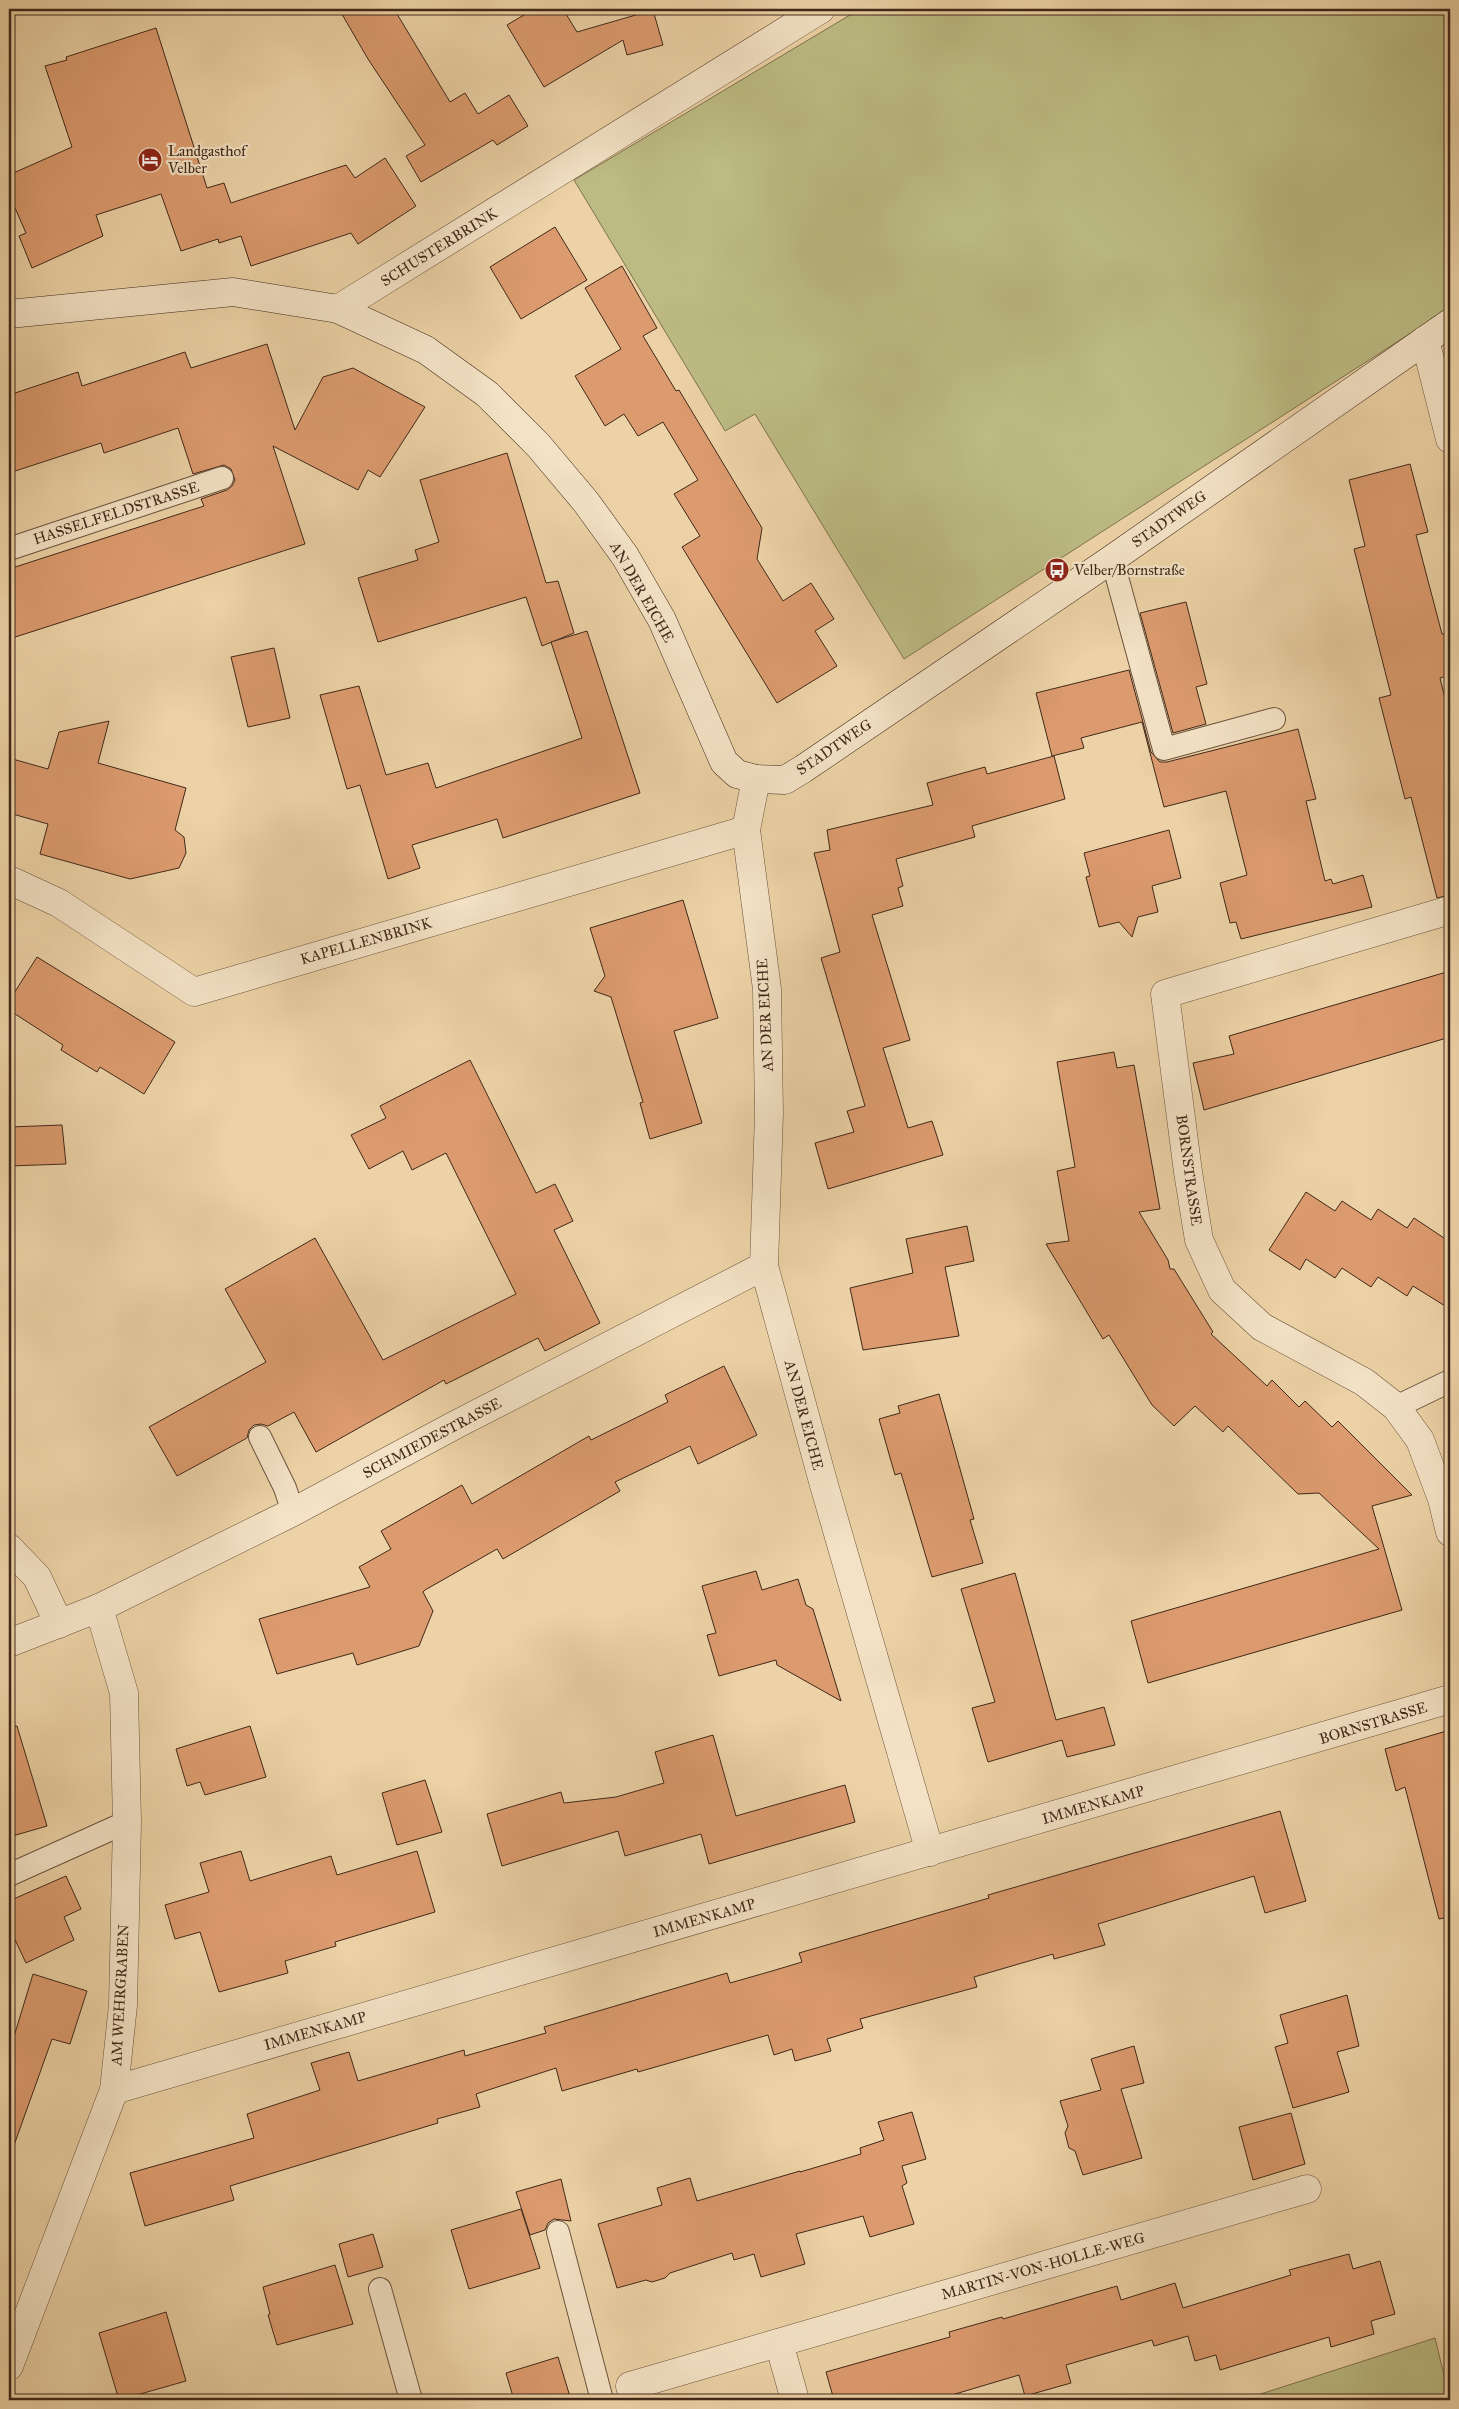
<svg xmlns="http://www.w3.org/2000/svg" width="1459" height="2409" font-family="'IM FELL Great Primer',serif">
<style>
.green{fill:#bcbb83;stroke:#7e724e}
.building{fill:#dc9b6e;stroke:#402819}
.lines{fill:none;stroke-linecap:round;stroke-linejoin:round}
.lane-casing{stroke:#6b523c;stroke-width:24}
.street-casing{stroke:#6b523c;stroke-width:29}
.secondary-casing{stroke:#402819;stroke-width:29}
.lane{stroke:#f3e2c5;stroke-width:22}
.street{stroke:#f3e2c5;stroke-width:28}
.secondary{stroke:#f3e2c5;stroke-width:28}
.labels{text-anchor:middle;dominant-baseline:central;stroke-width:4.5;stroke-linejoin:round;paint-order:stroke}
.poi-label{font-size:15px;fill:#402819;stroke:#f3e2c5;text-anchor:start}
.street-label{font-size:15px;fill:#402819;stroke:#f3e2c5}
</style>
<rect width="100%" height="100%" fill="#ecd2a6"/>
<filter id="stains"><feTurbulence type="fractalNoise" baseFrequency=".004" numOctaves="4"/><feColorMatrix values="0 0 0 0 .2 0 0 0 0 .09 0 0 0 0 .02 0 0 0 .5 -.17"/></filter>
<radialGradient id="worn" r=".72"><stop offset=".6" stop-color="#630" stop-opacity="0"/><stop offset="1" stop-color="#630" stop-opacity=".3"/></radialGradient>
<!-- green -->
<g class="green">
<polygon points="860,9 1450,9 1450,308 904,659 755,414 725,431 574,180"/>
<polygon points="1435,2338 1450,2400 1242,2400"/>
</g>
<!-- building -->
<g class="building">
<polygon points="339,9 394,9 450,102 465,93 478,114 509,95 528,126 497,145 493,140 421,182 406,156 425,145 368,59"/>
<polygon points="534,9 563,9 577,32 653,10 663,45 627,55 623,40 544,87 507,25"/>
<polygon points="156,28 207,188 224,183 231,203 346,165 355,178 385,158 416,206 358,244 351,233 251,266 241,236 219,243 218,239 181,251 161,194 96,215 103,236 32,268 19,236 26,233 9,194 9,175 72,147 45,66 67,60 66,57"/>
<polygon points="555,227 587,280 521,319 490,267"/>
<polygon points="622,266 657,328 643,336 676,391 679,390 762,528 757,559 783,601 811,583 834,619 815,631 837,666 777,703 682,547 700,536 674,494 698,480 663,422 638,436 624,414 605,426 575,376 621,349 585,288"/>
<polygon points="267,344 295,430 323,377 353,368 425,407 380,477 368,470 358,490 273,446 305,544 9,639 9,569 204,506 201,499 227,490 232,486 235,480 231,469 224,465 193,474 178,428 104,453 101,443 9,473 9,395 78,372 82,386 185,352 191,368"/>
<polygon points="507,453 546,583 558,581 574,633 542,646 526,597 378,642 358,578 418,560 415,550 439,542 420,480"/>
<polygon points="1410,464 1428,532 1416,535 1442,634 1450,633 1450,675 1440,678 1450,719 1450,895 1437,898 1411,797 1405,799 1379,698 1391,695 1354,549 1365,546 1349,480"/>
<polygon points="1186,602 1207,684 1196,687 1206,724 1173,733 1140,613"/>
<polygon points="587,631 640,793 503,838 497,819 412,845 420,868 388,879 360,785 347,789 320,695 359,686 386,775 428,763 436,788 582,738 551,642"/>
<polygon points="274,648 290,718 248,727 231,657"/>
<polygon points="1129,670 1151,752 1160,762 1167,762 1298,729 1316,799 1306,801 1325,881 1331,879 1333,884 1363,875 1372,907 1241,939 1236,922 1230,923 1220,883 1247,875 1226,791 1164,807 1142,722 1081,738 1084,748 1052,756 1036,693"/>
<polygon points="109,721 98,763 186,788 175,830 184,837 186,853 179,868 130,879 40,854 48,824 9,813 9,758 48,769 59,732"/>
<polygon points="1054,756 1065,799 972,826 975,837 896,859 903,886 898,888 903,906 872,915 910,1040 883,1048 908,1128 932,1121 943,1155 828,1189 815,1143 854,1132 847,1111 865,1106 821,958 840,952 814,853 830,850 827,830 933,805 927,783 985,767 987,774"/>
<polygon points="1169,830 1181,878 1152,886 1158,912 1138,917 1132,937 1119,922 1099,927 1086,877 1090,876 1084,853"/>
<polygon points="683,900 718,1018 674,1031 702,1123 650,1139 640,1103 643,1102 611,997 594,991 605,976 590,928"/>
<polygon points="37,957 175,1042 144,1094 100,1067 97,1072 61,1050 63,1045 9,1010 9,1001"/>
<polygon points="1450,971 1450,1037 1204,1110 1193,1063 1234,1054 1229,1036"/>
<polygon points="1114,1052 1117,1068 1134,1065 1160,1209 1139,1212 1168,1260 1170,1269 1174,1269 1213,1332 1211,1334 1267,1386 1272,1380 1299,1407 1305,1401 1332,1427 1338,1421 1412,1495 1372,1506 1402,1610 1148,1683 1131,1621 1379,1549 1319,1493 1298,1494 1228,1426 1223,1432 1195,1406 1174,1426 1152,1405 1109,1335 1103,1339 1046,1244 1069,1241 1057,1171 1075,1167 1057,1062"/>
<polygon points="470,1060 536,1193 555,1184 573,1221 554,1230 600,1323 545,1351 538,1338 446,1384 444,1380 316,1452 294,1412 268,1426 261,1424 254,1425 249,1430 247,1438 177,1476 149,1427 266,1362 225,1289 315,1238 383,1360 516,1294 446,1153 412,1170 403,1151 369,1169 351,1135 386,1118 380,1106"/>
<polygon points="62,1125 66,1164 9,1166 9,1127"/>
<polygon points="1306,1192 1335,1211 1342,1201 1371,1220 1378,1209 1407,1228 1414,1218 1450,1242 1450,1309 1413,1286 1407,1296 1378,1277 1371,1287 1342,1268 1335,1278 1306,1259 1300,1270 1269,1250"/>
<polygon points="967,1226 974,1261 945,1267 959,1336 863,1350 850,1288 913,1273 906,1239"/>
<polygon points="724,1366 757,1435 698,1464 690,1446 615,1482 620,1491 503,1559 497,1549 425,1590 423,1592 433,1611 419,1646 357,1665 353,1653 277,1674 259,1619 370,1587 359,1567 391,1549 381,1531 462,1485 472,1504 589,1436 591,1440 668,1402 665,1395"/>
<polygon points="939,1394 974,1519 970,1520 983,1563 932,1577 901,1473 895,1475 879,1419 900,1413 898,1406"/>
<polygon points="756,1571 762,1590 798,1579 806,1605 813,1609 841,1701 777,1665 776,1660 719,1676 707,1635 716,1633 702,1586"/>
<polygon points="1015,1573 1056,1720 1104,1707 1115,1745 1067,1757 1062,1740 988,1762 972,1708 995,1702 961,1589"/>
<polygon points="17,1726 47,1826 9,1837 9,1727"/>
<polygon points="250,1726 266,1777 205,1795 200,1782 187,1786 176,1749"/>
<polygon points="1450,1730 1450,1917 1439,1919 1405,1787 1396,1791 1385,1749"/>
<polygon points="713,1735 736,1816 845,1785 855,1822 709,1864 701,1834 625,1856 618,1831 502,1866 487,1814 561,1792 564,1803 616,1797 664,1783 655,1752"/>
<polygon points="425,1780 442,1832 397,1845 382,1793"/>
<polygon points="1280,1811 1306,1901 1265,1913 1254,1876 1098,1924 1105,1945 1054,1959 1053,1954 974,1977 977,1987 860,2019 863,2028 827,2039 831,2051 795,2061 792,2049 774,2055 768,2035 638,2072 637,2069 562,2091 556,2068 476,2094 480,2107 437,2119 438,2123 230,2186 234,2200 145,2226 130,2173 254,2138 247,2114 320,2090 311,2063 349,2052 358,2081 464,2050 465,2056 546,2033 544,2027 727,1973 730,1983 772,1971 802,1962 799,1953 989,1898 988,1895"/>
<polygon points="241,1851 250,1881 331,1856 337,1875 417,1851 435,1912 335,1942 336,1946 285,1961 288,1973 219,1992 200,1932 175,1939 165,1905 209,1892 200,1863"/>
<polygon points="66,1876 81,1909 64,1917 74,1940 26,1963 9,1927 9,1901"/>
<polygon points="33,1974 87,1991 70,2044 52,2039 13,2148 9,2148 9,2053"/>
<polygon points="1347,1995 1359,2046 1337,2052 1349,2092 1293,2108 1275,2047 1288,2043 1280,2015"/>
<polygon points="1134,2046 1144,2083 1121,2089 1142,2158 1083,2175 1075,2151 1069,2148 1065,2133 1068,2126 1060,2101 1101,2090 1091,2059"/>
<polygon points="912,2112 926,2159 902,2166 907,2183 902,2186 914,2224 870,2237 863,2216 796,2234 805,2264 761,2277 754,2254 734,2260 732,2253 670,2273 665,2278 652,2282 646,2280 617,2288 598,2224 662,2205 657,2188 690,2178 697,2201 800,2171 800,2172 861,2154 860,2148 884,2140 878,2122"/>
<polygon points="1291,2113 1305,2164 1253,2180 1239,2127"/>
<polygon points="561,2179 571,2221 554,2219 548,2223 545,2230 530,2235 516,2192"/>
<polygon points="521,2209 540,2268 469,2289 451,2230"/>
<polygon points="373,2234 383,2267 348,2277 339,2244"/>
<polygon points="1349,2254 1353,2269 1380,2261 1395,2314 1371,2321 1374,2334 1331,2347 1329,2337 1220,2370 1216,2355 1195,2361 1188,2336 1154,2346 1152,2340 1066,2365 1071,2383 1025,2396 1019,2375 935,2400 834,2400 826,2372 950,2337 949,2332 1002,2317 1003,2319 1117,2286 1121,2300 1175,2283 1183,2308 1291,2275 1289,2270"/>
<polygon points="335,2265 353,2324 277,2345 268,2315 270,2314 263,2287"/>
<polygon points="166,2312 186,2381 119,2400 99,2333"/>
<polygon points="558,2357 571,2400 514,2400 506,2373"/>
</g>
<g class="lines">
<defs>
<g id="lane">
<polyline points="9,549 222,478"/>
<polyline points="1112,559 1164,749 1274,719"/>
<polyline points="1396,1407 1450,1381"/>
<polyline points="260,1437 285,1488 293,1512"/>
<polyline points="9,1875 127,1822"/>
<polyline points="558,2232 602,2400"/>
<polyline points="380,2289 411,2400"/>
</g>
<g id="street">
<polyline points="338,309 821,9"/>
<polyline points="1425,340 1450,439"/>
<polyline points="756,779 746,830 767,989 769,1113 764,1266 824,1485 930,1852"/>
<polyline points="9,880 59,903 194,992 746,830"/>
<polyline points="1450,910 1165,994 1188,1172 1199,1240 1222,1290 1262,1327 1364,1382 1396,1407 1420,1440 1442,1499 1450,1532"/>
<polyline points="9,1548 37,1577 59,1624"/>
<polyline points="9,1643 99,1608 293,1512 457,1424 764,1266"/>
<polyline points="114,2090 1450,1699"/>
<polyline points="779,2343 795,2400"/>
<polyline points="9,2366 114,2090 123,2005 127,1822 124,1693 99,1608"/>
<polyline points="634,2400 630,2386 1307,2189"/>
</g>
<polyline id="secondary" points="9,314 233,292 338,309 426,350 487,394 538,445 586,502 625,556 662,620 724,762 737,774 756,779 785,780 803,769 1112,559 1450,323"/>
</defs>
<!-- lane casing -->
<use href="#lane" class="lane-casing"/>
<!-- street casing -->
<use href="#street" class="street-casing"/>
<!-- secondary casing -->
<use href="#secondary" class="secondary-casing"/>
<!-- lane -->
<use href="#lane" class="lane"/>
<!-- street -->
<use href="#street" class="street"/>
<!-- secondary -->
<use href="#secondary" class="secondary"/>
</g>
<!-- icons -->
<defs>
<symbol id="hotel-disc" viewBox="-11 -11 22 22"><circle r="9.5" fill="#8f2418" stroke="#f3e2c5"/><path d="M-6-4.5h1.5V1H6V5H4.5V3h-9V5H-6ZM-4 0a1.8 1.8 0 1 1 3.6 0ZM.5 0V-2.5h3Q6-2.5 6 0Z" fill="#fff"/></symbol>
<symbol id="bus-disc" viewBox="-11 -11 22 22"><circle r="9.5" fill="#8f2418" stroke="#f3e2c5"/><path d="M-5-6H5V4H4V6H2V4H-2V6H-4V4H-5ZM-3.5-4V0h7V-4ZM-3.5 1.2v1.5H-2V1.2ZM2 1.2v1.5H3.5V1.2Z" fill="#fff"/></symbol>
</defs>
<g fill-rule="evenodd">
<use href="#hotel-disc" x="136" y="146" width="28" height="28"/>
<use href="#bus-disc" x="1043" y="556" width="28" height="28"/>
</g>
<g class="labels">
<!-- poi labels -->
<g class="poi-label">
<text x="168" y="151">Landgasthof<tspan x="168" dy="17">Velber</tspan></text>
<text x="1074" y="570">Velber/Bornstraße</text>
</g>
<!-- street labels -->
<g class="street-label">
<text transform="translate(439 247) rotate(-32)">SCHUSTERBRINK</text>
<text transform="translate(116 513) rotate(-18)">HASSELFELDSTRASSE</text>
<text transform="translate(1169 519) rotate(-35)">STADTWEG</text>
<text transform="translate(642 592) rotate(60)">AN DER EICHE</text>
<text transform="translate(834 747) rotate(-34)">STADTWEG</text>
<text transform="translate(366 941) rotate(-16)">KAPELLENBRINK</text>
<text transform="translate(765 1015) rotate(-93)">AN DER EICHE</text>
<text transform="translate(1189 1170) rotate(82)">BORNSTRASSE</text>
<text transform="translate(804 1415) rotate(75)">AN DER EICHE</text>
<text transform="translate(432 1438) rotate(-28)">SCHMIEDESTRASSE</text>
<text transform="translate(1373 1723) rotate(-17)">BORNSTRASSE</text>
<text transform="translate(1093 1805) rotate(-16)">IMMENKAMP</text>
<text transform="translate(704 1918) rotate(-16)">IMMENKAMP</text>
<text transform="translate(120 1995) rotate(-87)">AM WEHRGRABEN</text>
<text transform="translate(315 2031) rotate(-16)">IMMENKAMP</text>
<text transform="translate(1043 2266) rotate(-16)">MARTIN-VON-HOLLE-WEG</text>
</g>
</g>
<!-- margin -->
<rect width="1459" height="2409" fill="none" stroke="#ecd2a6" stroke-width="30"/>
<rect x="10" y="10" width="1439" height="2389" fill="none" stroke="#402819" stroke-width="2.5"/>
<rect x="15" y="15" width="1429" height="2379" fill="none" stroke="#402819"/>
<rect width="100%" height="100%" filter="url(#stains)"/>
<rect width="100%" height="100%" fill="url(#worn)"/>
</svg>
